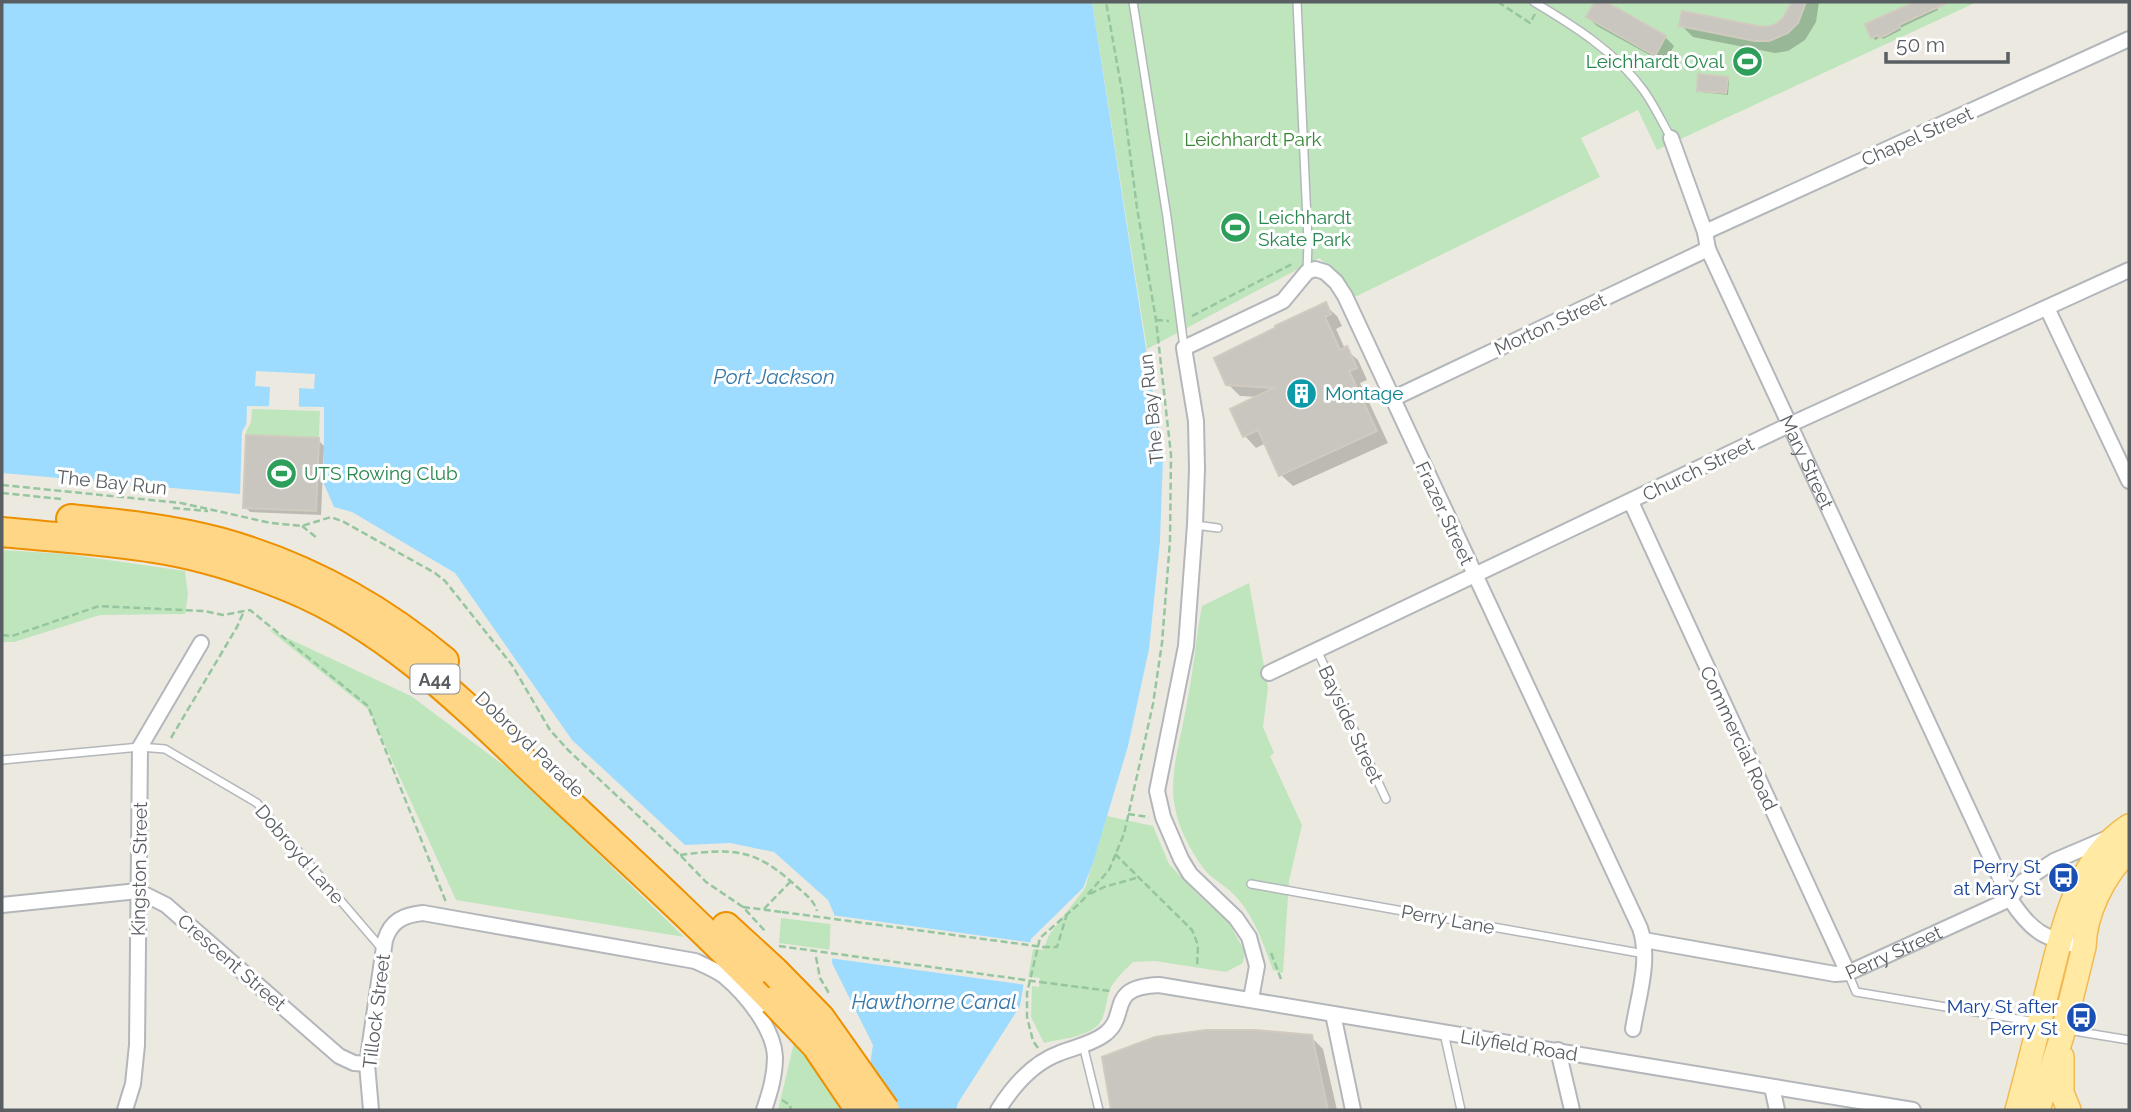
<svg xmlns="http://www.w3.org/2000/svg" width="2131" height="1112" font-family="Raleway,sans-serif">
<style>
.green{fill:#bfe5bc}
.water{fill:#9edcff}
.pier{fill:#ece9e0}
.shadow{fill:#0003}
.building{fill:#c9c5bf;stroke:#d1cabf;stroke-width:2}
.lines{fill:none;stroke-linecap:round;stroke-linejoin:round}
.lane-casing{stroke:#b3b7bb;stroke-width:10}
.street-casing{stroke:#b3b7bb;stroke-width:18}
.primary-casing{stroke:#f3b952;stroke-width:26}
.highway-casing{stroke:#ed9000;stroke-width:32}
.path{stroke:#95c69f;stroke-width:2.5;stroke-dasharray:7 3.5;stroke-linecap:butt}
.lane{stroke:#fff;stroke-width:7}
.street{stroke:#fff;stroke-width:14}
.primary{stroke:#ffe9a3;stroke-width:23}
.highway{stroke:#fed685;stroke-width:28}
.highway-bridge-casing{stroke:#ed9000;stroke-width:32;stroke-linecap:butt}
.path-bridge{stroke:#95c69f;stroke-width:2.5;stroke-dasharray:7 3.5;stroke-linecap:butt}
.highway-bridge{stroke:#fed685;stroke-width:28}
.labels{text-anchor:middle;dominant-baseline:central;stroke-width:6;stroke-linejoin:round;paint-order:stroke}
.shield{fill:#fff;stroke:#8b8e91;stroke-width:2}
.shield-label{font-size:18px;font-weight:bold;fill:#595e62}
.leisure-label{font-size:19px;fill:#27864d;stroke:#fff;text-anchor:start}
.street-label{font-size:19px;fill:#595e62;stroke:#fff}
.park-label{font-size:19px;fill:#368633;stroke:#fff}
.culture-label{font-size:19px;fill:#0d838f;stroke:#fff;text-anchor:start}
.transit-label{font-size:19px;fill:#164399;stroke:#fff;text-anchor:end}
.water-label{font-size:21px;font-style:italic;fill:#3878a9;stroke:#fff}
</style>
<rect width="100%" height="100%" fill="#ece9e0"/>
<!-- green -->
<g class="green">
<polygon points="1092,2 1977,2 1657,150 1638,110 1581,138 1600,177 1357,296 1352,296 1335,271 1319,258 1147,349"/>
<polygon points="270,387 299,388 299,408 320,409 316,511 243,508 247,406 269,407"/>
<polygon points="2,550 66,554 185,571 188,595 185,614 100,615 14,642 2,642"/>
<path d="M 1249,583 L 1268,688 L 1263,727 L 1274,753 L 1270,756 L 1302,825 L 1289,881 L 1283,973 L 1273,970 C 1262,941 1254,913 1230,891 C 1217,879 1209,878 1199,862 C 1156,797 1177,765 1188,697 C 1194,667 1196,636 1202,606 Z"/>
<polygon points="268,629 411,696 518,776 684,937 456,900 369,710"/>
<path d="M 1107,816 L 1153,826 L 1169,864 L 1197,894 L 1229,923 L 1245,952 L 1243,963 L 1226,972 L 1155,961 L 1133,962 C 1125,970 1117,977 1111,987 C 1105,999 1107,1018 1096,1027 C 1081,1038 1061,1039 1044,1043 L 1031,1017 L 1032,986 L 1039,987 L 1040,978 L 779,943 L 781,918 L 1043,950 L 1049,935 L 1085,888 Z"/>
<polygon points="794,1043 832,1092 841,1110 778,1110"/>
</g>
<!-- water -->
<polygon class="water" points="2,2 1092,2 1163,458 1160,541 1149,649 1128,746 1093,863 1083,888 1031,939 1020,1006 958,1103 956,1110 863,1110 873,1045 832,963 834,914 828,900 774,852 730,843 685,845 572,740 455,573 352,512 334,507 324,484 324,407 249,406 248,421 242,432 240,494 2,473"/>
<!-- pier -->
<g class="pier">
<polygon points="256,371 315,374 314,389 299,388 299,408 320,409 320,411 252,409 251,422 246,432 247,406 269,407 270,387 255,386"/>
<polygon points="831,915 1034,943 1027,985 829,958"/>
</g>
<!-- shadow -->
<g class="shadow">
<polygon points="1597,2 1602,2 1665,37 1674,46 1664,63 1597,26 1588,17"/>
<polygon points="1792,2 1819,2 1816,22 1805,40 1788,51 1775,53 1693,37 1681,25 1762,29 1776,25 1790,11"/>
<polygon points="1918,2 1934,2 1938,10 1900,28 1901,30 1883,39 1881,37 1875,40 1873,37 1867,25"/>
<polygon points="1727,78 1729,81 1728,95 1701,92 1698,90"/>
<polygon points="1325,305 1337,316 1342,326 1336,329 1345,349 1358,360 1367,380 1360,383 1388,443 1293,486 1281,475 1266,443 1256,448 1245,436 1259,397 1240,396 1228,384"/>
<polygon points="318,440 324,446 321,515 250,512 245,507"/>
<polygon points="1311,1037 1323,1049 1337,1110 1113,1110 1103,1058"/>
</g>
<!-- building -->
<g class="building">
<polygon points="1595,2 1606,2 1666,36 1655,56 1586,17"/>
<polygon points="1792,2 1806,2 1798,23 1788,33 1769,41 1755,41 1679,26 1682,11 1757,26 1767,27 1776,24 1783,18"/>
<polygon points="1915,2 1949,2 1899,25 1900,27 1886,35 1879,38 1878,35 1871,38 1865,24"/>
<polygon points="1698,74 1728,77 1726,93 1697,91"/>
<polygon points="1326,302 1331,314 1325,317 1340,350 1347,346 1357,368 1349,371 1377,431 1279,476 1258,430 1243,437 1230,409 1274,388 1226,385 1214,358 1275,328 1275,326"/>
<polygon points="246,435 319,438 316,511 243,508"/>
<polygon points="1206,1030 1256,1030 1312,1035 1328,1110 1111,1110 1102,1057 1155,1037"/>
</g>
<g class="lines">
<defs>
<g id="lane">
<polyline points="1133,2 1167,217 1184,347"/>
<polyline points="1297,2 1308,242 1307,272"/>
<path d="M 1534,2 C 1574,26 1616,52 1644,91 C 1654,105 1662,122 1671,138"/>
<polyline points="1195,525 1218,528"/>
<polyline points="1317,650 1386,799"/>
<polyline points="2,760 140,747 165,749 257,803 383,950"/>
<polyline points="1251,884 1645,954"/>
<polyline points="1848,973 1856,992 2036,1022"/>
<polyline points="2068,1030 2129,1040"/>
<polyline points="1444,1033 1461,1110"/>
<polyline points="1083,1045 1099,1110"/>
</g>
<g id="street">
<path id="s1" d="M 1671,138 L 1705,232 L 1708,249 L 2010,899 C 2032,933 2045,939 2084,947"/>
<polyline points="1705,232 2129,39"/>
<polyline points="2047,308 2129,481"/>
<polyline points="1392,399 1708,249"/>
<polyline points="1631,502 1848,973"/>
<polyline points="1269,673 1789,425 2129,270"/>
<polyline points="2,905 138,891 166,905 339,1056 354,1063 367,1064"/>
<path id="s2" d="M 1644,940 L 1835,974 L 1848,973 L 2010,899 L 2022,882 L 2054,861 L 2108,838"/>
<path d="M 1251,999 L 1257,966 L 1249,937 L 1236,918 L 1190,874 L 1181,859 L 1163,817 L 1157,791 L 1186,646 L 1195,525 L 1197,469 L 1196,421 L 1184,348 L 1283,301 L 1307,272 L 1315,269 L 1325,272 L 1336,282 L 1345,296 L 1640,928 C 1651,960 1638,997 1633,1029"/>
<polyline points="1333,1014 1353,1110"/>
<polyline points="1558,1050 1572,1110"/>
<polyline points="1772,1087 1777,1110"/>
<polyline points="125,1110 133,1084 137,1045 140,747 201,643"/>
<path d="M 371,1110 L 367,1064 L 385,940 C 391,921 403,915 423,913 L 695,961 C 704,965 716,970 724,976 C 746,994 774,1029 775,1057 C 775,1076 770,1092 764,1110"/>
<path d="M 998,1110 C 1013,1086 1032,1063 1060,1053 C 1075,1047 1092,1044 1105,1034 C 1130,1015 1105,987 1159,985 L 1913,1110"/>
</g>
<g id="primary">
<polyline points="2062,1057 2062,1093 2069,1110"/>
<path d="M 2017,1110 C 2029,1067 2039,1023 2050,980 C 2064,924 2077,860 2129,826"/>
<path d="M 2038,1110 L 2062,1036 L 2084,947 C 2085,913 2104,874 2129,851"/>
</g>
<g id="highway">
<path d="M 71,519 C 120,524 171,529 219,542 C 303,565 377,605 444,661"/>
<path d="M 2,532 C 52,537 104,540 154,548 C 201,555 247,570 291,588 C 395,631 472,713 553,789 C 628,859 703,928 774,1001"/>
<polyline points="726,927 774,971"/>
</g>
</defs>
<!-- lane casing -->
<use href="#lane" class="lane-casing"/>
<!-- street casing -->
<use href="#street" class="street-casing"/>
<!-- primary casing -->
<use href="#primary" class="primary-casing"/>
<!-- highway casing -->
<use href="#highway" class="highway-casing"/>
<!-- path -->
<g class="path">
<polyline points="1498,2 1530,23 1535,14"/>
<polyline points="1192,316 1292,264"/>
<polyline points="1156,320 1169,321"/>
<polyline points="2,485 181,503 271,523 302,526 331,517 344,522 435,573 445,581 512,665 550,730 568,750 680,855 706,882 743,907 765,931"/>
<polyline points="2,493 61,499"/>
<polyline points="173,508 208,511"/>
<polyline points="302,526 317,538"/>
<polyline points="2,635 12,636 99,606 204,611 223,615 250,610 368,706 446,902"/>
<polyline points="171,738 237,627 244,611"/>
<polyline points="1128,814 1149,817"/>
<polyline points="1115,854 1192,930 1198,945 1197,967"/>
<path d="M 680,855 C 733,848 755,848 796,886 C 805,894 814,900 817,911"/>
<polyline points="1090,894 1104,887 1136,878"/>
<polyline points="743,907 782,912"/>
<polyline points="764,909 791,881"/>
<polyline points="1043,947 1057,947 1067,914"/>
<polyline points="1271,953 1281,979"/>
<polyline points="816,957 820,978 830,995"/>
<polyline points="1040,982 1110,991"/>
<polyline points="1038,1048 1033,1041 1027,1017 1027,993 1040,938 1080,903 1109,870 1124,834 1153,704 1162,643 1170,541 1171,455 1156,320 1137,208 1122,91 1106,2"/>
<polyline points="782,1100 790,1105 791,1110"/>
</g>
<!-- lane -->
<use href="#lane" class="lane"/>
<!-- street -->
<use href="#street" class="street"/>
<!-- primary -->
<use href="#primary" class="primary"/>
<!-- highway -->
<use href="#highway" class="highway"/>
<defs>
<g id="highway-bridge">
<polyline points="774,971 820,1018 885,1110"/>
<polyline points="774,1001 816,1045 860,1110"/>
</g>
</defs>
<!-- highway-bridge casing -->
<use href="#highway-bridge" class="highway-bridge-casing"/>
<!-- path-bridge -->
<g class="path-bridge">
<polyline points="782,912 1043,947"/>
<polyline points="779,946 1040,982"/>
</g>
<!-- highway-bridge -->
<use href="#highway-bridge" class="highway-bridge"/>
</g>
<!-- icons -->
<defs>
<symbol id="stadium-disc" viewBox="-11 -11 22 22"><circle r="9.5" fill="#2e9e5b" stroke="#fff"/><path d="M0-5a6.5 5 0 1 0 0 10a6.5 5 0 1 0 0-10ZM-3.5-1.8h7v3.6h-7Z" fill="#fff"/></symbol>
<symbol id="building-disc" viewBox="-11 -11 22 22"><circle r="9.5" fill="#0f9aa8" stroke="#fff"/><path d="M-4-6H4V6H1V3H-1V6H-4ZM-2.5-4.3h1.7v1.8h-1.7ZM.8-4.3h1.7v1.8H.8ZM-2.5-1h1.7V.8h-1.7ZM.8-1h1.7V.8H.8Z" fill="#fff"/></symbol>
<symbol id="bus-disc" viewBox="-11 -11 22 22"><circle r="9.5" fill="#1a4fb4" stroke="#fff"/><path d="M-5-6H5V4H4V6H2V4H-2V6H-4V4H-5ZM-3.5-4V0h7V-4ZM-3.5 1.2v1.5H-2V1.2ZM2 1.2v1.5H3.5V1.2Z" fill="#fff"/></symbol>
</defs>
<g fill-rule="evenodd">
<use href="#stadium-disc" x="1730" y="44" width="35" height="35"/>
<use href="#stadium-disc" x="1218" y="210" width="35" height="35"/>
<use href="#building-disc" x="1284" y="376" width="35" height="35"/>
<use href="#stadium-disc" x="264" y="456" width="35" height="35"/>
<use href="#bus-disc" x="2046" y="860" width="35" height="35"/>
<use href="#bus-disc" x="2064" y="1000" width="35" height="35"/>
</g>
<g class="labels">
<!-- shield labels -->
<rect class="shield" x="410.5" y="664.5" width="49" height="29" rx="5"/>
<g class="shield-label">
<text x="435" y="679">A44</text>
</g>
<!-- leisure labels -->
<g class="leisure-label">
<text x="1724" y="61" text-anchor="end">Leichhardt Oval</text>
<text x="1258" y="217">Leichhardt<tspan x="1258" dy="22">Skate Park</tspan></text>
<text x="304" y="473">UTS Rowing Club</text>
</g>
<!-- street labels -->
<g class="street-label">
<text transform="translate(1917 136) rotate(-24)">Chapel Street</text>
<text transform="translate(1550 324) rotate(-25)">Morton Street</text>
<text transform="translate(1151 409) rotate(-96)">The Bay Run</text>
<text stroke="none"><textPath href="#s1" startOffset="352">Mary Street</textPath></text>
<text transform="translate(1698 469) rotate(-26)">Church Street</text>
<text transform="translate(112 482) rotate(6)">The Bay Run</text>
<text transform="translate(1445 513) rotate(65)">Frazer Street</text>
<text transform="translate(1351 724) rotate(65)">Bayside Street</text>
<text transform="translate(1739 738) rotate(65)">Commercial Road</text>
<text transform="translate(530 744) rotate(44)">Dobroyd Parade</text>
<text transform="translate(300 854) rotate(49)">Dobroyd Lane</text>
<text transform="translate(139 869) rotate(-89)">Kingston Street</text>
<text transform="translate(1448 919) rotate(10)">Perry Lane</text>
<text stroke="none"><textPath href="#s2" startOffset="257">Perry Street</textPath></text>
<text transform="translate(232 962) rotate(41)">Crescent Street</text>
<text transform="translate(376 1011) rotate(-83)">Tillock Street</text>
<text transform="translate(1519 1045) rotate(9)">Lilyfield Road</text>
</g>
<!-- park labels -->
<g class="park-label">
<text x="1253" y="139">Leichhardt Park</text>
</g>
<!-- culture labels -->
<g class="culture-label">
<text x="1325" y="393">Montage</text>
</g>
<!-- transit labels -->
<g class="transit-label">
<text x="2041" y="866">Perry St<tspan x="2041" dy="22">at Mary St</tspan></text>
<text x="2058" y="1006">Mary St after<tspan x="2058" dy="22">Perry St</tspan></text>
</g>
<!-- water labels -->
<g class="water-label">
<text x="774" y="376">Port Jackson</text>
<text x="934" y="1001">Hawthorne Canal</text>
</g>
</g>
<!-- border -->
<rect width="2131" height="1112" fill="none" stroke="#595e62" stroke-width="7"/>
<!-- scale -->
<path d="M1886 52v10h122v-10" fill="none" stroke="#595e62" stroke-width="3.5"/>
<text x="1896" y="52" font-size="21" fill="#595e62" stroke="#ffffff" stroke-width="5" paint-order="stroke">50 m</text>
</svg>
